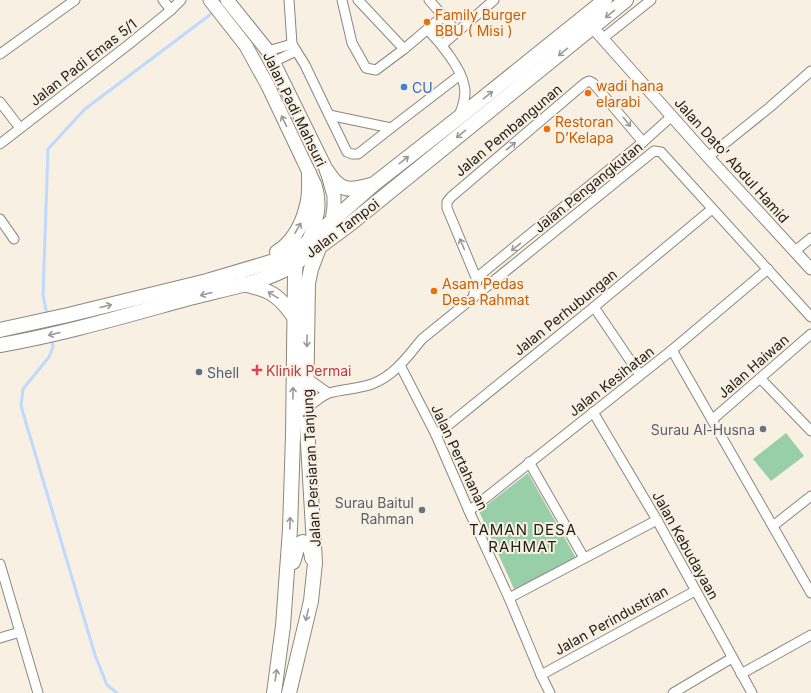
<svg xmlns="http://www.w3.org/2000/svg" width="811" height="693" font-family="Inter,sans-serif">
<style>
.green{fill:#99cfa8}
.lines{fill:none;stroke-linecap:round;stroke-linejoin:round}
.stream{stroke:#bedafc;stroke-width:3}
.minor-casing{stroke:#8e867a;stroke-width:11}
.tertiary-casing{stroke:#8e867a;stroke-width:13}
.secondary-casing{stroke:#8e867a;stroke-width:15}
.primary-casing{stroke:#8e867a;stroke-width:16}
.minor{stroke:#fff;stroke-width:9}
.tertiary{stroke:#fff;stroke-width:11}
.secondary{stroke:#fff;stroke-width:13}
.primary{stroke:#fff;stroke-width:14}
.oneway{stroke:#9b9997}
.food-dot{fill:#e8710a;stroke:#f9f0e4;stroke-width:1.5}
.shop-dot{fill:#3f7fe0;stroke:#f9f0e4;stroke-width:1.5}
.health-dot{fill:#e0444e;stroke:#f9f0e4;stroke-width:1.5}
.service-dot{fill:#5c6f8a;stroke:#f9f0e4;stroke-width:1.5}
.worship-dot{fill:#6b7280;stroke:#f9f0e4;stroke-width:1.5}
.labels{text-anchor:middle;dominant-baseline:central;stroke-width:4;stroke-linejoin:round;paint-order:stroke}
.food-label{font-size:14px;fill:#c56008;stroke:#f9f0e4;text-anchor:start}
.street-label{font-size:14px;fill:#201d18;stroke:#f9f0e4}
.shop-label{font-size:14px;fill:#366cbe;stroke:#f9f0e4;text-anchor:start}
.health-label{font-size:14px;fill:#be3a42;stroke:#f9f0e4;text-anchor:start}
.service-label{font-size:14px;fill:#4e5e75;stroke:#f9f0e4;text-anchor:start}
.worship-label{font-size:14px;fill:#5b616d;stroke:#f9f0e4;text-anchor:end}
.neighbourhood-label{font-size:15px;letter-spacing:1px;fill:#201d18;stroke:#f9f0e4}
</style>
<rect width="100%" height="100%" fill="#f9f0e4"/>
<!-- green -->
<g class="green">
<polygon points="786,433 804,456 771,481 753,459"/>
<polygon points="528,473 576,558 514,589 479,511"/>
</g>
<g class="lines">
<!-- stream -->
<g class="stream">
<polyline points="47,315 43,295 48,149 85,109 215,11"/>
<polyline points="52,338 53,347 49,357 23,389 21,406 95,655 107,685 117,693"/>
</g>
<defs>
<g id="minor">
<polyline points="163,0 171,10"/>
<polyline points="289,0 292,44 305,65 329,115 391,128 460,75"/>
<polyline points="342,0 352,43 366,68 376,70 404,49 443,16"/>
<polyline points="358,0 404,49"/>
<polyline points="429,0 457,32"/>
<path d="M 428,30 C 440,42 461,68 464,85 C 467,95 463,106 459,116"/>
<polyline points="602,39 651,0"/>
<polyline points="442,45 494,0"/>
<polyline points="268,51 292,44"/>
<polyline points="0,54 75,0"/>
<polyline points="273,62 296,51"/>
<polyline points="0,102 20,128"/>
<polyline points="329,115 347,152 352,154 358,154 391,128"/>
<polyline points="0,144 128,45 171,10 181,0"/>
<polyline points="708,157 770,107 811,71"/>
<polyline points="0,219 14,239"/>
<polyline points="795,251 811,238"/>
<polyline points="477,280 447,208 447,202 451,197 585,83 589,81 593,83 643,142"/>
<polyline points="473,298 477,280 480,275 643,142 672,116"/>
<polyline points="594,307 640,375"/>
<polyline points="672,350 811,593"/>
<polyline points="400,365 436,435 469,511 509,598 541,675 550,693"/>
<polyline points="307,378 328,393"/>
<polyline points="760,378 811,431"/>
<path d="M 306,409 C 312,404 321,396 329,393 C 343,389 358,389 372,384 C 394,376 408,356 422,339 L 654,151 L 661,152 L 811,317"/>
<polyline points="593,412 657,520 752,693"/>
<polyline points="713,419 811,334"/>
<polyline points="436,435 594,307 712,209"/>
<polyline points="529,462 584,558"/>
<polyline points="469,511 672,350 768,269"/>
<polyline points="773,526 811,496"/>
<polyline points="0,564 38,693"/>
<polyline points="509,598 657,520"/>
<polyline points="0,638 20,632"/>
<polyline points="741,674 811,635"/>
<polyline points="541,675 695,591"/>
<polyline points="673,693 732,658"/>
</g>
<polyline id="tertiary" points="587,21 708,157 811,269"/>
<g id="secondary">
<path d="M 210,0 L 246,46 L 268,86 L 315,185 C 322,207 316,221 308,242"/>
<polyline points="227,0 268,51 327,171 334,196 334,207 332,221"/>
</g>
<g id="primary">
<path d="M 327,171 C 340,192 349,191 371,185"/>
<path d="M 277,252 C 293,243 303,223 307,205 C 310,195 309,184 309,173"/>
<path d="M 243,284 C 270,290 279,295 294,317"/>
<polyline points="0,330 68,315 207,281 271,262 281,258 308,242 374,184 457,119 605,0"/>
<path d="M 0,345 C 63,334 124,316 186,299 C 215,291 256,284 282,271 C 306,258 328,240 350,224 L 626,0"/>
<path d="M 293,562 C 296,555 296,544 303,542 C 311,545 311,552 312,558"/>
<polyline points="274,693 283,626 290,529 293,436 295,272 296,262 300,256"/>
<polyline points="289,693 311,601 315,563 306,409 308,283 311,269 320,245"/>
</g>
</defs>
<!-- minor casing -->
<use href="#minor" class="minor-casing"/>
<!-- tertiary casing -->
<use href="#tertiary" class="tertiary-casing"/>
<!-- secondary casing -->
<use href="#secondary" class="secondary-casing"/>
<!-- primary casing -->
<use href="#primary" class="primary-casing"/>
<!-- minor -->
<use href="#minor" class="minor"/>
<!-- tertiary -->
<use href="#tertiary" class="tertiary"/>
<!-- secondary -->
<use href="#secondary" class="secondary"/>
<!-- primary -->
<use href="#primary" class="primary"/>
</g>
<!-- one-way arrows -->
<defs><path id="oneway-shaft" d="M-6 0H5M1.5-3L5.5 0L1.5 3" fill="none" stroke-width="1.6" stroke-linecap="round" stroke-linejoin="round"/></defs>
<g class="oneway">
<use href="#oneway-shaft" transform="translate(610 14) rotate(141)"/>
<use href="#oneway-shaft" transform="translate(563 52) rotate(141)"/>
<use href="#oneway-shaft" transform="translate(488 95) rotate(-39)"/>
<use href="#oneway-shaft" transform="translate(284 121) rotate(-115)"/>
<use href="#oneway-shaft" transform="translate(627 122) rotate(51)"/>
<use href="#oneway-shaft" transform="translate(461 134) rotate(141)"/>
<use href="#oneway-shaft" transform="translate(511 146) rotate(-40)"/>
<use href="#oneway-shaft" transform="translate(404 160) rotate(-38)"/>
<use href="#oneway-shaft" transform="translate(298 228) rotate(-60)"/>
<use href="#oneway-shaft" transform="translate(462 244) rotate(-113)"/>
<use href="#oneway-shaft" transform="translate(516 247) rotate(141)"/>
<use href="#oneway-shaft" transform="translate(206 294) rotate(165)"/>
<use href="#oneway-shaft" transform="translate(273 295) rotate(-148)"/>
<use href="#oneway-shaft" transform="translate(106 306) rotate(-14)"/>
<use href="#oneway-shaft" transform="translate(54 334) rotate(166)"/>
<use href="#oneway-shaft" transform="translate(307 341) rotate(91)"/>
<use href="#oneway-shaft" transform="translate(293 393) rotate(-89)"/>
<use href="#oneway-shaft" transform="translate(290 523) rotate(-88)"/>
<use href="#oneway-shaft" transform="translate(307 615) rotate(103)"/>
<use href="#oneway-shaft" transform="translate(276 675) rotate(-81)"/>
</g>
<!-- markers -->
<g class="food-dot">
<circle cx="427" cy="22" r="4"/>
<circle cx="588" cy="93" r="4"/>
<circle cx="547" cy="129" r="4"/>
<circle cx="434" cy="291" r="4"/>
</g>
<circle class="shop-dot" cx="404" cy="87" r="4"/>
<path class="health-dot" d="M255 364h4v4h4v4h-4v4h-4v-4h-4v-4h4z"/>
<circle class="service-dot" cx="199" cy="372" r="4"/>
<g class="worship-dot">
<circle cx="763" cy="429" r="4"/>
<circle cx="422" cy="510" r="4"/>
</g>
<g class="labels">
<!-- food labels -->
<g class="food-label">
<text x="435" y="14">Family Burger<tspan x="435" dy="16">BBU ( Misi )</tspan></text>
<text x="596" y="85">wadi hana<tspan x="596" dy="16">elarabi</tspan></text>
<text x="555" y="121">Restoran<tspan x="555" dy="16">D’Kelapa</tspan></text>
<text x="442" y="283">Asam Pedas<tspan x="442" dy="16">Desa Rahmat</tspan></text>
</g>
<!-- street labels -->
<g class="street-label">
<text transform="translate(83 62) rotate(-38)">Jalan Padi Emas 5/1</text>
<text transform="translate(295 109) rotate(64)">Jalan Padi Mahsuri</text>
<text transform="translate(508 130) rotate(-40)">Jalan Pembangunan</text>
<text transform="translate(732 160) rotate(48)">Jalan Dato' Abdul Hamid</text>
<text transform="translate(588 187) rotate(-39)">Jalan Pengangkutan</text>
<text transform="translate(342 228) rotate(-37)">Jalan Tampoi</text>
<text transform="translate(565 312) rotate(-39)">Jalan Perhubungan</text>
<text transform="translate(753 366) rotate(-41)">Jalan Haiwan</text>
<text transform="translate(611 381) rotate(-38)">Jalan Kesihatan</text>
<text transform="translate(460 457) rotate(65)">Jalan Pertahanan</text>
<text transform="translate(311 468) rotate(-93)">Jalan Persiaran Tanjung</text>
<text transform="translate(686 545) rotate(61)">Jalan Kebudayaan</text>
<text transform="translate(611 620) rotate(-29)">Jalan Perindustrian</text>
</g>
<!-- shop labels -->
<g class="shop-label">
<text x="412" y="87">CU</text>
</g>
<!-- health labels -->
<g class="health-label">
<text x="266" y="370">Klinik Permai</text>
</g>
<!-- service labels -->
<g class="service-label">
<text x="207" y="372">Shell</text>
</g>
<!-- worship labels -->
<g class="worship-label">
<text x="755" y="429">Surau Al-Husna</text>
<text x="414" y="502">Surau Baitul<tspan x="414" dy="16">Rahman</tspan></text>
</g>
<!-- neighbourhood labels -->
<g class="neighbourhood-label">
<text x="523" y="529">TAMAN DESA<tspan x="523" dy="17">RAHMAT</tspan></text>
</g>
</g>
</svg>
